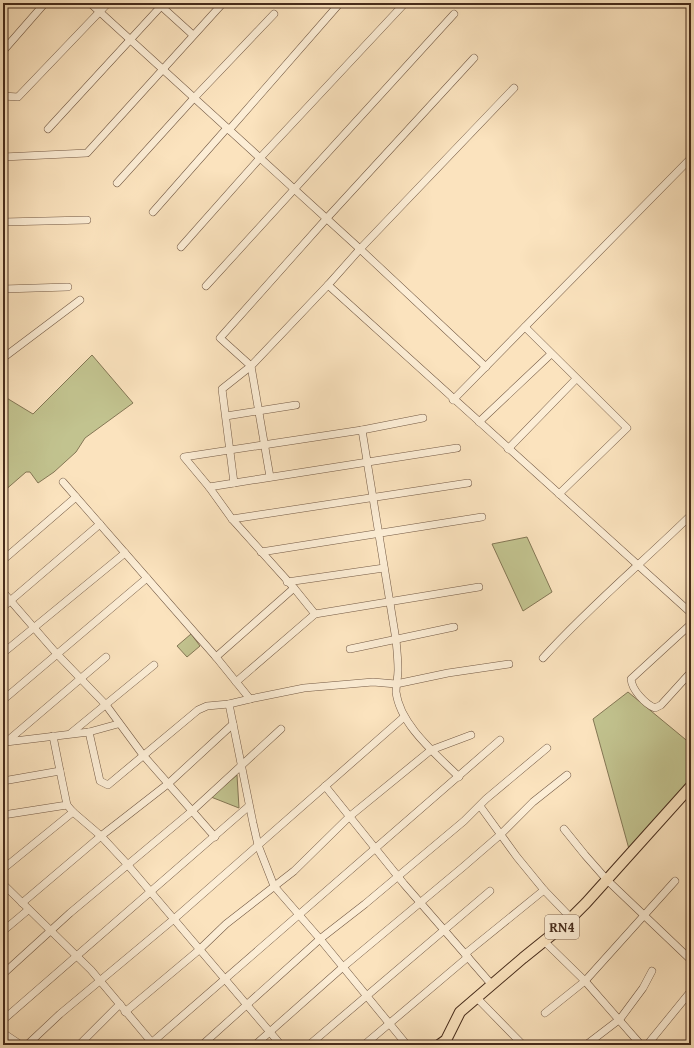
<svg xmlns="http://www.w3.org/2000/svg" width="694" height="1048" font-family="'Gentium Book Plus',serif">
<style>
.green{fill:#c2c38f;stroke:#847755}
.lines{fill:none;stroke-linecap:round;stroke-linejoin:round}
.minor-casing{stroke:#735944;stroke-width:8}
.highway-casing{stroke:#462b1b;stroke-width:12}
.minor{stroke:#fcedd5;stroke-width:7}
.highway{stroke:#fbe3be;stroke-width:10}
.labels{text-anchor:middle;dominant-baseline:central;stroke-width:4;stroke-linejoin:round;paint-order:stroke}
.shield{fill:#fcedd5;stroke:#7d6553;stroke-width:1}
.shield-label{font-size:14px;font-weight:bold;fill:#462b1b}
</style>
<rect width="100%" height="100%" fill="#fbe3be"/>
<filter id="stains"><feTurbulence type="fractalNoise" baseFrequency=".005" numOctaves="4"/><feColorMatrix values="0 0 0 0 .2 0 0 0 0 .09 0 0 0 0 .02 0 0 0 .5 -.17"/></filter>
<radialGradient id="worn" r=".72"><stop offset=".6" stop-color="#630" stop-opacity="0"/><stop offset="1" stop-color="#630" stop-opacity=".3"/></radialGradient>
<!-- green -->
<g class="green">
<polygon points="92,355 133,403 85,438 76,452 54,472 38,483 30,472 26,472 3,492 3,400 5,397 33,414"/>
<polygon points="527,537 552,592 523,611 492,544"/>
<polygon points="191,634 200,646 187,657 177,646"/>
<polygon points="628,692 691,744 691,780 629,849 593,719"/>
<polygon points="237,775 239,808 211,797"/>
</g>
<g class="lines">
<defs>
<g id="minor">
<polyline points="90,3 360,249 328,285 691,613"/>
<polyline points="161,6 193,35"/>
<polyline points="3,51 45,3"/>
<polyline points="3,96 18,97 108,3"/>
<polyline points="48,129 164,3"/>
<polyline points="229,130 340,3"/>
<polyline points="3,157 87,153 223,3"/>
<polyline points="117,183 194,98 274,14"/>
<polyline points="153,212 227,128"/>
<polyline points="3,222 87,220"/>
<polyline points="181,247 260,158 405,3"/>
<polyline points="206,286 454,14"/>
<polyline points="3,289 68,287"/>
<polyline points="525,327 627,428 559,494"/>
<polyline points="3,358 80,300"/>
<polyline points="486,367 360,249 514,88"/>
<polyline points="453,400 691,158"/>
<polyline points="226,416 296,405"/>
<polyline points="479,422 551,354"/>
<polyline points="362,430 423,418"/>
<polyline points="508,449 576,379"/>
<polyline points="270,477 251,366 328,285"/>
<polyline points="63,482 216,657"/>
<polyline points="234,483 457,448"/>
<path d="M 209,487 L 184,457 L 362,430 L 396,640 C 397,650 398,660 398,670 C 398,678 396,684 396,692 C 400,725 436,754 459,777"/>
<polyline points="232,519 468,483"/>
<polyline points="261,552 482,517"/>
<polyline points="3,560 76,497"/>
<polyline points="287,582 384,568"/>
<polyline points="294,588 315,614"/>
<polyline points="3,592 56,653 106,705 143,755 215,837"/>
<polyline points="3,607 100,524"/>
<path d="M 691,624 L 631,679 C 632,690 645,704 655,708 L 661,705 L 691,672"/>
<polyline points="350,649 454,627"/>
<polyline points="3,653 125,553"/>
<path d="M 543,658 C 589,607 642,563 691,515"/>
<polyline points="236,682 315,614 479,587"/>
<polyline points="250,699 304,688 373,682 396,684 448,673 509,664"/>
<polyline points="3,700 147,578"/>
<polyline points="89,732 100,781 108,785 198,710 207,706 229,704"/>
<polyline points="71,733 154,665"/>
<polyline points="6,742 89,732 118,724"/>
<polyline points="5,743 106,657"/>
<polyline points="3,781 60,771 53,736"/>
<polyline points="325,786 404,884 492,985"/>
<polyline points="67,805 73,812 101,836 127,864 281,1045"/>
<polyline points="480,806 517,857 544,890 571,918"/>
<polyline points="3,815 67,805 60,771"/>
<polyline points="564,829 585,855 607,880"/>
<polyline points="3,869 73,812"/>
<polyline points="607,880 691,960"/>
<polyline points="3,884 91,970 154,1045"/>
<polyline points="22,903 101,836 169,783 233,724"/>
<polyline points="3,931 28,910"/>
<polyline points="545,942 585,981 641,1045"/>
<polyline points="465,954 544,890"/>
<polyline points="3,974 70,913 192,811 281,729"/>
<polyline points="477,998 523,1045"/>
<polyline points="125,1012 199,950 226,924 294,871 349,817 431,750 471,735"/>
<polyline points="545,1013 585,981 675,881"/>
<polyline points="3,1020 249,806"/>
<polyline points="3,1033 21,1045"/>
<polyline points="27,1045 60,1014 174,919 404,717"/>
<polyline points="79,1045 120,1004"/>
<polyline points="149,1045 500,740"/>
<polyline points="202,1045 320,939 365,904 464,821 486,799 547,748"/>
<polyline points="255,1045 343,967 463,867 500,835 533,802 567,775"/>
<polyline points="309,1045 490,891"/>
<polyline points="364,1045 468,957"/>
<polyline points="407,1045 320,939 274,886 258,845 253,823 229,704 250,699 216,657 294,588 232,519 209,487 234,483 222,389 251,366 220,338 327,218 474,58"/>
<polyline points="586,1045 620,1019 643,988 652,971"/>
<polyline points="647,1045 691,991"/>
</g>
<polyline id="highway" points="439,1045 446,1040 460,1012 523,958 564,925 586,903 691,786"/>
</defs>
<!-- minor casing -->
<use href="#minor" class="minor-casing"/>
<!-- highway casing -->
<use href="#highway" class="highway-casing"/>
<!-- minor -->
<use href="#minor" class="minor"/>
<!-- highway -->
<use href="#highway" class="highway"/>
</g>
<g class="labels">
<!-- shield labels -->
<rect class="shield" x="545" y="915" width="34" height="24" rx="3"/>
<g class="shield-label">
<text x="562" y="927">RN4</text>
</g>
</g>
<!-- margin -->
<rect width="694" height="1048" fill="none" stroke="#fbe3be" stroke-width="16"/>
<rect x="4" y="4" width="686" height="1040" fill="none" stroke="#462b1b" stroke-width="2"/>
<rect x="8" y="8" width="678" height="1032" fill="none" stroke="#462b1b"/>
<rect width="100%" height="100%" filter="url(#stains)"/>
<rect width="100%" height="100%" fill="url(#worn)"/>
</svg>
